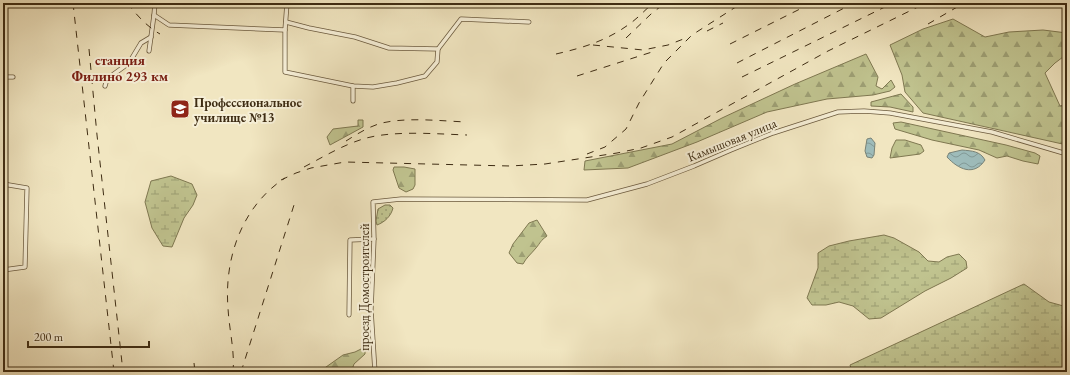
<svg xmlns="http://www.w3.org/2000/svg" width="1070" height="375" font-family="'EB Garamond',serif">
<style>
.grass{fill:url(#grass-dots);stroke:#7f7851}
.forest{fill:url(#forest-firs);stroke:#7f7851}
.wetland{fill:url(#wetland-marsh);stroke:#7f7851}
.water{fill:url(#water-waves);stroke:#788378}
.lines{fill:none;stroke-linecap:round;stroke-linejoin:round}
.minor-casing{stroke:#6b5a3e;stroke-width:5}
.minor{stroke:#f6efd7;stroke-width:3.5}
.rail{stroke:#3e2c13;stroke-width:1;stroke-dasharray:7 7;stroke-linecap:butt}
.labels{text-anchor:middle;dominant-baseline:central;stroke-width:4;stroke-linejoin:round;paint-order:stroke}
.poi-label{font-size:13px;font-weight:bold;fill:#3e2c13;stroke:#f6efd7;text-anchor:start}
.street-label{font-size:13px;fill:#3e2c13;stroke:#f6efd7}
.neighbourhood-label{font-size:14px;font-weight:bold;fill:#7a1f14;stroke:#f6efd7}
</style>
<defs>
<pattern id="grass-dots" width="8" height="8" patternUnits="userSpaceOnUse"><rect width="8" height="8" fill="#c0c38f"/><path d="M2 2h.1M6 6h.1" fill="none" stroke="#9d9f74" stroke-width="1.8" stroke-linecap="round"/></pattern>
<pattern id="forest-firs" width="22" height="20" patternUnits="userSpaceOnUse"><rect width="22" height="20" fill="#c0c38f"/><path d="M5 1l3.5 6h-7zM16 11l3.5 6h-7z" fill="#9d9f74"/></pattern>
<pattern id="wetland-marsh" width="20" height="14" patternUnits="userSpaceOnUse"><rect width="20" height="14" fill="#c0c38f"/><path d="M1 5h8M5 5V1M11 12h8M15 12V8" fill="none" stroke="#9d9f74"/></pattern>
<pattern id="water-waves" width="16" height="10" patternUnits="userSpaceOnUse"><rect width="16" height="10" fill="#9ebdbc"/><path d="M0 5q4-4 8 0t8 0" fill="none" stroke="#829a98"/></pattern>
</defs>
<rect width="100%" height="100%" fill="#f1e6c1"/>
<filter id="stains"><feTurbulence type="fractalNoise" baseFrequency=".005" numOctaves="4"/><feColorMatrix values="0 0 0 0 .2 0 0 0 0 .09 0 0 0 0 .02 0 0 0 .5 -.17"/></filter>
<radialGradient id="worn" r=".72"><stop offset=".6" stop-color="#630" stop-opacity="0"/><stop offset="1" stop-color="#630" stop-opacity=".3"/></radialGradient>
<!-- grass -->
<path class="grass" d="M 385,205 L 390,205 L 393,208 C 391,216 385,222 377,225 L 376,221 L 378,209 Z"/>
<!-- forest -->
<g class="forest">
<polygon points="953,19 985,37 1009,32 1043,30 1067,33 1067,54 1055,63 1045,73 1060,106 1067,104 1067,145 923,113 905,92 902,75 890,45 923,29"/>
<polygon points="866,54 878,77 876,86 882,89 891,80 895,87 890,91 873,95 827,99 767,112 697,142 628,168 584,170 585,161 672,144 722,118 795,84"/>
<polygon points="901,94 913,107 913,112 890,107 871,106 871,102"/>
<polygon points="358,120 363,120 363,127 330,145 327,137 333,129 358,126"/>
<polygon points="901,122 1006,145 1035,153 1040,156 1038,164 1023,161 1007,156 997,158 979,150 932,140 895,129 893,123"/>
<polygon points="896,140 905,140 921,145 924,151 920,154 890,158 892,148"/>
<polygon points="394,167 404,167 415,169 415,185 413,189 406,192 399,188 393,170"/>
<path d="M 537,220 L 547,236 C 540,241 541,242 536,248 C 531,254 526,258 523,264 L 517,263 L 509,253 L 513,244 L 529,223 Z"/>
<polygon points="365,347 365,354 354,364 351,372 319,372 343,355 355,352"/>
</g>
<!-- wetland -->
<g class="wetland">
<polygon points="171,176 192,184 197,195 193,205 184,218 172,247 163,246 152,228 145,202 151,181"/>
<polygon points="884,235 894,238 919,252 928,261 939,262 947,257 959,254 966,261 967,268 951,278 925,291 881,318 869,319 853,306 839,302 826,305 812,305 807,298 818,268 818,253 829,246 849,241"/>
<polygon points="1024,284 1049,302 1067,307 1067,372 852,372 850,365"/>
</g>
<!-- water -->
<g class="water">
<polygon points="871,138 875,143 874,155 872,158 867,157 865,151 867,139"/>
<path d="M 962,150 C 972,151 980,151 985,160 C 974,177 958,169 947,157 L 949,153 Z"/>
</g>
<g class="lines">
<defs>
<g id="minor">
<polyline points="154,15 169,25 285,30 287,3"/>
<polyline points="285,30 285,72 353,86 373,87 397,83 425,76 437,62 438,49 389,48 355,37 309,28 286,22"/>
<polyline points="438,49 461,19 529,22"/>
<polyline points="149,51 154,15 155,3"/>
<polyline points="3,77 13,77"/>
<polyline points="105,86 107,79 129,63 141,43 151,37"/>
<polyline points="353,86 353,101"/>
<polyline points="3,184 27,188 25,267 3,270"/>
<polyline points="349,315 350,240 374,239"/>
<polyline points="375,372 371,310 374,239 373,202 401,199 587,200 647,184 694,166 731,150 773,133 838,112 864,111 890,113 992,132 1067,154"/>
</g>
</defs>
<!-- minor casing -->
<use href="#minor" class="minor-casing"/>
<!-- minor -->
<use href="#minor" class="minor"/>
<!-- rail -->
<g class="rail">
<polyline points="73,3 114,372"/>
<path d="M 127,3 C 137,15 146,26 160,34"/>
<polyline points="928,24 964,3"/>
<polyline points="707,31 723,23"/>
<polyline points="626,38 651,14 665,3"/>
<polyline points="730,44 812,3"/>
<polyline points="593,45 643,50 668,45 686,38"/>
<polyline points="89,49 97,135 123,372"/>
<path d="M 556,54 C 582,48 606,41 628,25 C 637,19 644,11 652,4"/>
<polyline points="737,63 854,3"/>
<polyline points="577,76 652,52"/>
<polyline points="742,77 893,3"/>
<path d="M 346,141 C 357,134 370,126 382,123 C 408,117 441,121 467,122"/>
<polyline points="587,154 605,147 626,129 639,103 664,63 692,35 742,3"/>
<path d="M 304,167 C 323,157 343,145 363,139 C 392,130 437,134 467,135"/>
<polyline points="281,180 296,173 311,168 345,162 510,166 545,164 617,153 641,148 672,137 828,51 926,3"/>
<polyline points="194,363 195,372"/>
<path d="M 233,372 C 235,351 229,329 228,308 C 224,258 242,206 285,178"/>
<polyline points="241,372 294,205"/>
</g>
</g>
<!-- icons -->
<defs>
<symbol id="university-square" viewBox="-11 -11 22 22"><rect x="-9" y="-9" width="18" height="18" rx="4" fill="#8f2418" stroke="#f6efd7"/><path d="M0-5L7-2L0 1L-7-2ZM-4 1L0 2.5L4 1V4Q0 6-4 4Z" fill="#fff"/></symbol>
</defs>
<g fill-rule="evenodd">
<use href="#university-square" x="169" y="98" width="22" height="22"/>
</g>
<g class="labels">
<!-- poi labels -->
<g class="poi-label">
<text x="194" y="102">Профессиональное<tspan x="194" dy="15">училище №13</tspan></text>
</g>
<!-- street labels -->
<g class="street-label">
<text transform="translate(732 140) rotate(-22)">Камышовая улица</text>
<text transform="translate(364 287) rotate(-90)">проезд Домостроителей</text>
</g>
<!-- neighbourhood labels -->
<g class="neighbourhood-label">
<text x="120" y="60">станция<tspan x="120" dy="16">Филино 293 км</tspan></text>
</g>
</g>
<!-- margin -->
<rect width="1070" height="375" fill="none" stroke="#f1e6c1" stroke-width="16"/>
<rect x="4" y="4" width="1062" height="367" fill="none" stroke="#3e2c13" stroke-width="2"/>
<rect x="8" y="8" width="1054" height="359" fill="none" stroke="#3e2c13"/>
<!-- scale -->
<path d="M28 341v6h121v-6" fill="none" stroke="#3e2c13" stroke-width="2"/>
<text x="34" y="341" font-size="12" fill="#3e2c13" stroke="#f6efd7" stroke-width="3" paint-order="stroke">200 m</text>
<rect width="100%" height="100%" filter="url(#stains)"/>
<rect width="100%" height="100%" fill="url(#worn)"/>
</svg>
